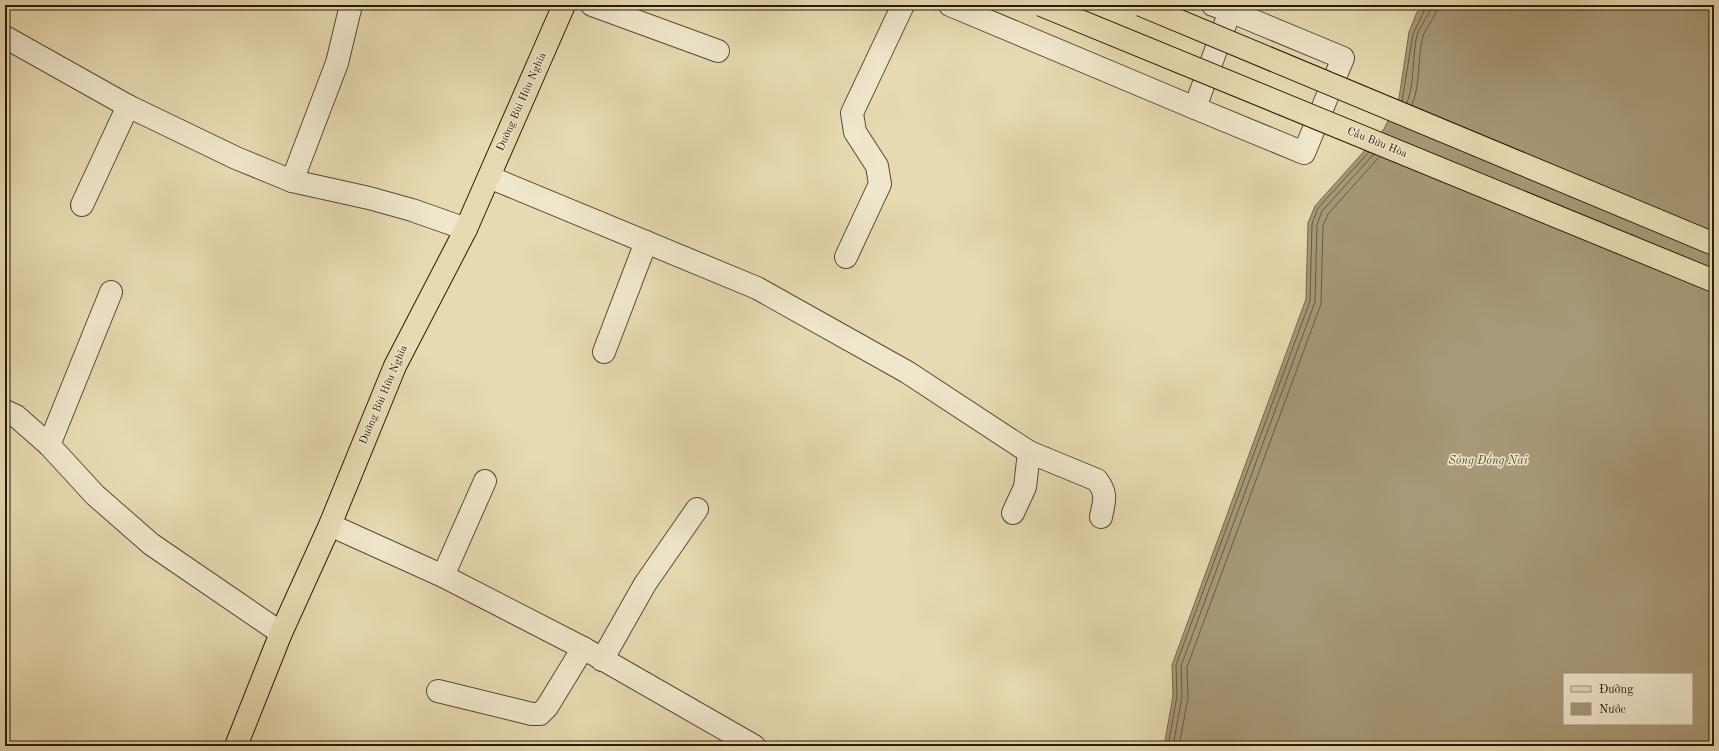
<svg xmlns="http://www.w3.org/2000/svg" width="1719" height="751" font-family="'Old Standard TT',serif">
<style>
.water{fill:#a79977;stroke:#75664a;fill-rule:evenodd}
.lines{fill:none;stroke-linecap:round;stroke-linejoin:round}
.shore{stroke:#685a3f;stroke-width:1}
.minor-casing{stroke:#594a32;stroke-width:24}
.major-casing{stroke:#2a1a07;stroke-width:24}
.minor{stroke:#efe7cc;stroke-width:22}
.major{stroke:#e7dab1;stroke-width:22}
.major-bridge-casing{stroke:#2a1a07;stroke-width:24;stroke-linecap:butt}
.major-bridge{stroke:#e7dab1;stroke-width:22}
.labels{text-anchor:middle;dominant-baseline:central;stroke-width:3;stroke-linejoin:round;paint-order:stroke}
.street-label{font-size:11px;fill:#2a1a07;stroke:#efe7cc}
.water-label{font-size:12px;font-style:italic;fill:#5c4d34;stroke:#efe7cc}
</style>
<rect width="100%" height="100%" fill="#e7dab1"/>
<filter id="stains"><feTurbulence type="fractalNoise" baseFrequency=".005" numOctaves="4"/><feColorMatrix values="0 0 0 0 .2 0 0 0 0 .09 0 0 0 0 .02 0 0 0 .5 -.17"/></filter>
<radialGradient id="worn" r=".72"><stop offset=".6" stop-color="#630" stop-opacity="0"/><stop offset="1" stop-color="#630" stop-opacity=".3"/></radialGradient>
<!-- water -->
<path class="water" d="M 1424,5 L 1714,5 L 1714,746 L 1164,746 L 1173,696 L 1172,665 L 1306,299 L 1308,223 L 1315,206 L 1384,129 L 1399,98 L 1409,32 L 1417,12 ZM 1564,674 L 1692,674 L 1692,724 L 1564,724 Z"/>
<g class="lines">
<!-- shore -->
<g class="shore">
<polyline points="1402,101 1413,34 1427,5"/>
<path d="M 1407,103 C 1415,82 1412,57 1417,35 C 1420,26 1431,12 1432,5"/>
<path d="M 1412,105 C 1421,84 1417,58 1423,36 C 1427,25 1437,16 1438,5"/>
<polyline points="1168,746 1177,696 1176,665 1310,301 1312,224 1318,208 1369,152"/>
<polyline points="1173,746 1182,697 1181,666 1315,302 1317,225 1322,211 1374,154"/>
<polyline points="1179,746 1188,698 1187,667 1321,304 1323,226 1328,214 1379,157"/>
</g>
<defs>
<g id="minor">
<polyline points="592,5 718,51"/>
<polyline points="950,5 1195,108 1230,11 1213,5"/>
<polyline points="5,37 128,106 236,158 292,181 369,198 412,210 466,229"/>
<polyline points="1195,108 1304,153 1343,58 1230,11"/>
<polyline points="489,177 757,288 907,372 1029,452 1025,487 1013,513"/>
<polyline points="292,181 337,63 351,5"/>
<polyline points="82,205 128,106"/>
<polyline points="846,257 880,184 877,166 855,132 852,113 903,5"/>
<polyline points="604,352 646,242"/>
<polyline points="5,411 16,416 49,445 95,495 151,544 281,633"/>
<polyline points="49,445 111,292"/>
<path d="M 1029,452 L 1097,480 C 1108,495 1104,501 1101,517"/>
<polyline points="330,525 443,576 583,648 754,746"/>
<polyline points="443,576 485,481"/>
<polyline points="602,660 645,584 697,509"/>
<polyline points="438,691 532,714 540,714 547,707 583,648"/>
</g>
<polyline id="major" points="236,746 281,633 330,525 395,366 466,229 564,5"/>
</defs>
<!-- minor casing -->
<use href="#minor" class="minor-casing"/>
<!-- major casing -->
<use href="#major" class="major-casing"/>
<!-- minor -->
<use href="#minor" class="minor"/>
<!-- major -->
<use href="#major" class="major"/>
<defs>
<g id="major-bridge">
<polyline points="1041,5 1714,281"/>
<polyline points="1141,5 1714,244"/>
</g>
</defs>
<!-- major-bridge casing -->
<use href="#major-bridge" class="major-bridge-casing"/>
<!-- major-bridge -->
<use href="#major-bridge" class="major-bridge"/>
</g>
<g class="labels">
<!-- street labels -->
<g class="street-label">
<text transform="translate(522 102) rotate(-66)">Đường Bùi Hữu Nghĩa</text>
<text transform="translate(1377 143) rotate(22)">Cầu Bửu Hòa</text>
<text transform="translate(384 395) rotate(-67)">Đường Bùi Hữu Nghĩa</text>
</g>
<!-- water labels -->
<g class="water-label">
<text x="1488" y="461">Sông Đồng Nai</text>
</g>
</g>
<!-- margin -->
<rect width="1719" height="751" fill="none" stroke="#e7dab1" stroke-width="20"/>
<rect x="6" y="6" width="1707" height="739" fill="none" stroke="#2a1a07" stroke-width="2"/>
<rect x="10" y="10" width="1699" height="731" fill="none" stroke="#2a1a07"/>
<!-- legend -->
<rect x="1563" y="673" width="130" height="52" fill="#efe7cc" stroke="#a0957d"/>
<rect x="1571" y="686" width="20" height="6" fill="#e7dab1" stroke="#a0957d"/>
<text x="1599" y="693" font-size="12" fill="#2a1a07">Đường</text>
<rect x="1571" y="703" width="20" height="12" fill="#a79977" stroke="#a0957d"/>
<text x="1599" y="713" font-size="12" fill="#2a1a07">Nước</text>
<rect width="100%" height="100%" filter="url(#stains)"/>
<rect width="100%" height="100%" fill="url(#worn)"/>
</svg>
